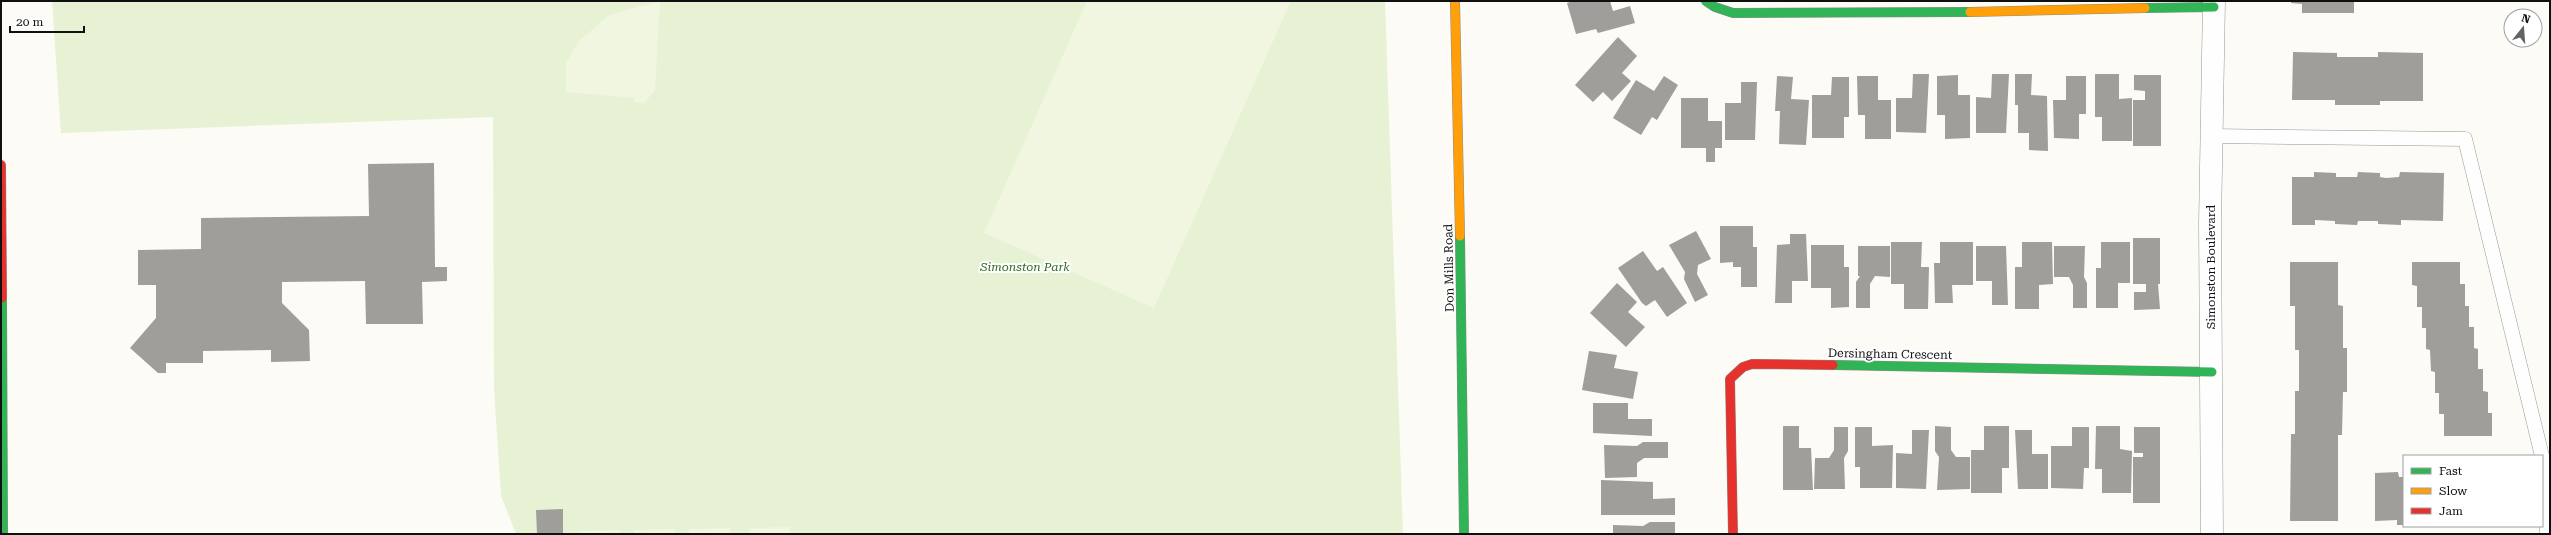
<svg xmlns="http://www.w3.org/2000/svg" width="2551" height="535" font-family="'Roboto Serif',serif">
<style>
.green{fill:#e7f2d5}
.pitch{fill:#f0f6df}
.building{fill:#a09e9b}
.lines{fill:none;stroke-linecap:round;stroke-linejoin:round}
.lane-casing{stroke:#969694;stroke-width:15}
.street-casing{stroke:#969694;stroke-width:23}
.fast-casing{stroke:#8d8c8a;stroke-width:10}
.slow-casing{stroke:#8d8c8a;stroke-width:10}
.jam-casing{stroke:#8d8c8a;stroke-width:10}
.lane{stroke:#fffefe;stroke-width:14}
.street{stroke:#fffefe;stroke-width:22}
.fast{stroke:#30b455;stroke-width:9}
.slow{stroke:#ff9f0a;stroke-width:9}
.jam{stroke:#e5322d;stroke-width:9}
.labels{text-anchor:middle;dominant-baseline:central;stroke-width:4;stroke-linejoin:round;paint-order:stroke}
.park-label{font-size:12px;font-style:italic;fill:#306b1d;stroke:#fff}
.street-label{font-size:12px;fill:#101010;stroke:#fff}
</style>
<rect width="100%" height="100%" fill="#fcfbf6"/>
<!-- green -->
<polygon class="green" points="52,1 1385,1 1403,534 516,534 501,496 494,389 493,117 61,133"/>
<!-- pitch -->
<g class="pitch">
<polygon points="660,1 655,91 644,103 634,102 635,98 566,92 566,63 578,42 609,15"/>
<polygon points="1087,1 1291,1 1154,308 984,233"/>
<polygon points="790,527 790,534 749,534 749,528"/>
<polygon points="730,528 730,534 689,534 689,529"/>
<polygon points="675,529 675,534 634,534 634,530"/>
<polygon points="620,530 620,534 580,534 579,531"/>
</g>
<!-- building -->
<g class="building">
<polygon points="1573,1 1610,1 1613,11 1630,6 1635,23 1598,33 1596,29 1576,34 1567,3"/>
<polygon points="2291,1 2354,1 2354,13 2302,13 2302,4 2291,3"/>
<polygon points="1618,37 1637,56 1622,73 1631,81 1612,101 1603,92 1593,102 1575,85"/>
<polygon points="2293,52 2337,53 2337,57 2378,57 2378,52 2423,53 2423,101 2380,101 2380,105 2335,105 2335,100 2292,100"/>
<polygon points="1913,74 1929,74 1926,133 1896,132 1896,98 1912,98"/>
<polygon points="1992,74 2009,74 2006,133 1976,133 1976,97 1991,98"/>
<polygon points="2015,74 2032,74 2031,95 2047,96 2048,151 2029,150 2029,133 2018,133 2018,105 2015,105"/>
<polygon points="2095,74 2119,74 2119,99 2132,98 2132,141 2102,141 2102,117 2095,117"/>
<polygon points="1958,75 1958,95 1970,95 1970,138 1945,139 1945,115 1937,115 1937,76"/>
<polygon points="2134,75 2161,75 2161,146 2133,146 2133,100 2145,100 2145,91 2134,90"/>
<polygon points="1664,76 1678,85 1657,120 1652,117 1641,135 1613,118 1636,80 1654,91"/>
<polygon points="1777,76 1793,77 1791,99 1809,100 1806,145 1779,144 1780,111 1775,111"/>
<polygon points="1857,76 1878,76 1878,100 1891,100 1891,139 1865,139 1865,115 1858,115"/>
<polygon points="2066,76 2086,76 2086,114 2079,114 2079,139 2054,138 2053,100 2066,100"/>
<polygon points="1832,77 1849,77 1849,117 1844,117 1844,138 1812,138 1812,95 1831,95"/>
<polygon points="1741,82 1757,82 1755,140 1725,140 1725,103 1741,103"/>
<polygon points="1681,98 1708,98 1708,121 1722,121 1722,148 1715,148 1715,162 1706,162 1706,148 1681,148"/>
<polygon points="434,163 435,267 447,267 447,281 422,282 423,324 366,324 365,281 282,282 282,303 309,330 310,361 271,362 271,350 203,351 203,363 166,363 166,373 158,373 130,348 156,318 156,285 138,285 138,250 201,249 201,218 369,216 368,164"/>
<polygon points="2314,172 2336,173 2336,177 2357,177 2358,172 2380,173 2380,177 2386,178 2399,177 2400,172 2444,173 2443,221 2401,220 2401,225 2378,224 2378,221 2358,221 2357,225 2335,224 2335,221 2315,220 2315,225 2292,225 2292,177 2314,177"/>
<polygon points="1720,226 1753,226 1753,247 1757,247 1757,287 1741,287 1741,267 1733,267 1733,262 1720,263"/>
<polygon points="1696,231 1711,259 1698,265 1697,274 1708,295 1695,302 1684,279 1685,272 1669,245"/>
<polygon points="1790,234 1806,234 1808,281 1792,281 1792,303 1775,303 1777,245 1790,244"/>
<polygon points="2133,238 2160,238 2160,284 2158,284 2160,309 2134,310 2134,292 2146,292 2146,284 2133,284"/>
<polygon points="1891,242 1922,242 1921,267 1929,267 1928,309 1904,309 1904,284 1891,284"/>
<polygon points="1940,242 1973,242 1973,285 1952,285 1953,303 1935,303 1934,263 1940,263"/>
<polygon points="2022,242 2052,242 2053,284 2039,285 2039,309 2015,309 2015,267 2022,267"/>
<polygon points="2101,242 2130,242 2130,283 2118,283 2118,308 2096,308 2096,268 2101,268"/>
<polygon points="1811,245 1844,245 1844,267 1849,267 1849,307 1831,308 1831,288 1811,288"/>
<polygon points="1858,246 1890,246 1890,277 1875,276 1870,284 1870,308 1856,308 1856,282 1860,276 1858,276"/>
<polygon points="1976,246 2006,246 2008,305 1992,305 1992,281 1976,281"/>
<polygon points="2054,246 2085,246 2084,277 2087,283 2087,308 2073,308 2073,285 2069,277 2054,277"/>
<polygon points="1643,251 1657,271 1663,267 1687,303 1667,317 1655,300 1646,306 1642,303 1618,268"/>
<polygon points="2290,262 2338,262 2338,305 2343,306 2343,348 2347,348 2347,392 2343,392 2342,435 2338,435 2338,521 2290,521 2291,434 2295,434 2295,391 2299,391 2299,350 2295,350 2295,306 2290,306"/>
<polygon points="2412,262 2460,262 2460,284 2465,284 2465,306 2469,306 2469,327 2474,327 2474,348 2478,349 2478,369 2483,369 2483,391 2488,392 2488,413 2492,413 2492,436 2444,436 2444,414 2439,414 2439,393 2435,393 2435,372 2431,371 2430,350 2426,349 2426,328 2422,328 2422,307 2417,307 2417,286 2412,285"/>
<polygon points="1617,283 1637,302 1628,312 1645,327 1626,347 1590,313"/>
<polygon points="1589,351 1617,355 1614,368 1638,372 1633,399 1582,390"/>
<polygon points="1593,403 1628,403 1628,419 1652,419 1652,436 1593,433"/>
<polygon points="1783,426 1799,426 1799,448 1811,448 1813,490 1783,490"/>
<polygon points="1935,426 1951,427 1951,450 1956,457 1970,457 1970,489 1937,490 1939,457 1935,451"/>
<polygon points="1984,426 2009,426 2009,468 2002,468 2002,493 1971,493 1971,450 1984,450"/>
<polygon points="2096,426 2120,426 2120,449 2132,451 2131,493 2102,493 2102,469 2095,469"/>
<polygon points="1834,427 1848,427 1848,451 1844,458 1845,489 1814,489 1815,458 1829,458 1834,450"/>
<polygon points="1855,427 1872,427 1872,446 1893,445 1892,488 1860,488 1860,467 1855,467"/>
<polygon points="2072,427 2089,427 2089,468 2084,468 2083,489 2051,488 2051,446 2072,446"/>
<polygon points="2134,427 2160,427 2160,503 2133,503 2133,457 2143,457 2143,453 2134,453"/>
<polygon points="1912,430 1929,430 1926,489 1896,488 1896,453 1912,454"/>
<polygon points="2015,430 2032,430 2032,454 2048,454 2048,489 2018,489"/>
<polygon points="1643,442 1668,442 1668,458 1644,458 1637,463 1637,477 1605,478 1604,445 1637,446"/>
<polygon points="2398,472 2399,477 2404,477 2404,525 2397,525 2397,520 2375,521 2375,473"/>
<polygon points="1601,480 1653,482 1653,499 1675,498 1675,515 1601,515"/>
<polygon points="563,509 563,534 537,534 536,510"/>
<polygon points="1650,522 1675,522 1675,534 1613,534 1613,525 1643,526"/>
</g>
<g class="lines">
<defs>
<g id="lane">
<polyline points="2211,136 2465,139 2542,456"/>
<polyline points="2542,456 2545,467 2547,534"/>
</g>
<polyline id="street" points="2212,534 2210,223 2214,1"/>
<g id="fast">
<polyline points="1706,1 1715,7 1733,13 1970,12"/>
<polyline points="2145,8 2214,7"/>
<polyline points="1460,236 1464,534"/>
<polyline points="2,298 3,534"/>
<polyline points="1833,365 2212,372"/>
</g>
<g id="slow">
<polyline points="1455,1 1460,236"/>
<polyline points="1970,12 2145,8"/>
</g>
<g id="jam">
<polyline points="1,165 2,298"/>
<polyline points="1733,534 1730,379 1743,367 1752,364 1833,365"/>
</g>
</defs>
<!-- lane casing -->
<use href="#lane" class="lane-casing"/>
<!-- street casing -->
<use href="#street" class="street-casing"/>
<!-- fast casing -->
<use href="#fast" class="fast-casing"/>
<!-- slow casing -->
<use href="#slow" class="slow-casing"/>
<!-- jam casing -->
<use href="#jam" class="jam-casing"/>
<!-- lane -->
<use href="#lane" class="lane"/>
<!-- street -->
<use href="#street" class="street"/>
<!-- fast -->
<use href="#fast" class="fast"/>
<!-- slow -->
<use href="#slow" class="slow"/>
<!-- jam -->
<use href="#jam" class="jam"/>
</g>
<g class="labels">
<!-- park labels -->
<g class="park-label">
<text x="1025" y="267">Simonston Park</text>
</g>
<!-- street labels -->
<g class="street-label">
<text transform="translate(2211 267) rotate(-90)">Simonston Boulevard</text>
<text transform="translate(1449 268) rotate(-91)">Don Mills Road</text>
<text transform="translate(1890 354) rotate(1)">Dersingham Crescent</text>
</g>
</g>
<!-- border -->
<rect width="2551" height="535" fill="none" stroke="#101010" stroke-width="4"/>
<!-- legend -->
<rect x="2403" y="455" width="140" height="72" fill="#ffffff" stroke="#9f9f9f"/>
<rect x="2411" y="468" width="20" height="6" fill="#30b455" stroke="#9f9f9f"/>
<text x="2439" y="475" font-size="12" fill="#101010">Fast</text>
<rect x="2411" y="488" width="20" height="6" fill="#ff9f0a" stroke="#9f9f9f"/>
<text x="2439" y="495" font-size="12" fill="#101010">Slow</text>
<rect x="2411" y="508" width="20" height="6" fill="#e5322d" stroke="#9f9f9f"/>
<text x="2439" y="515" font-size="12" fill="#101010">Jam</text>
<!-- north arrow -->
<g transform="translate(2523 28) rotate(17)"><circle r="19" fill="#ffffff" stroke="#9f9f9f"/>
<path d="M0-3L7 15L0 10L-7 15Z" fill="#636260"/>
<text y="-6" font-size="11" font-weight="bold" text-anchor="middle" fill="#101010">N</text>
</g>
<!-- scale -->
<path d="M10 26v6h74v-6" fill="none" stroke="#101010" stroke-width="2"/>
<text x="16" y="26" font-size="12" fill="#101010" stroke="#ffffff" stroke-width="3" paint-order="stroke">20 m</text>
</svg>
